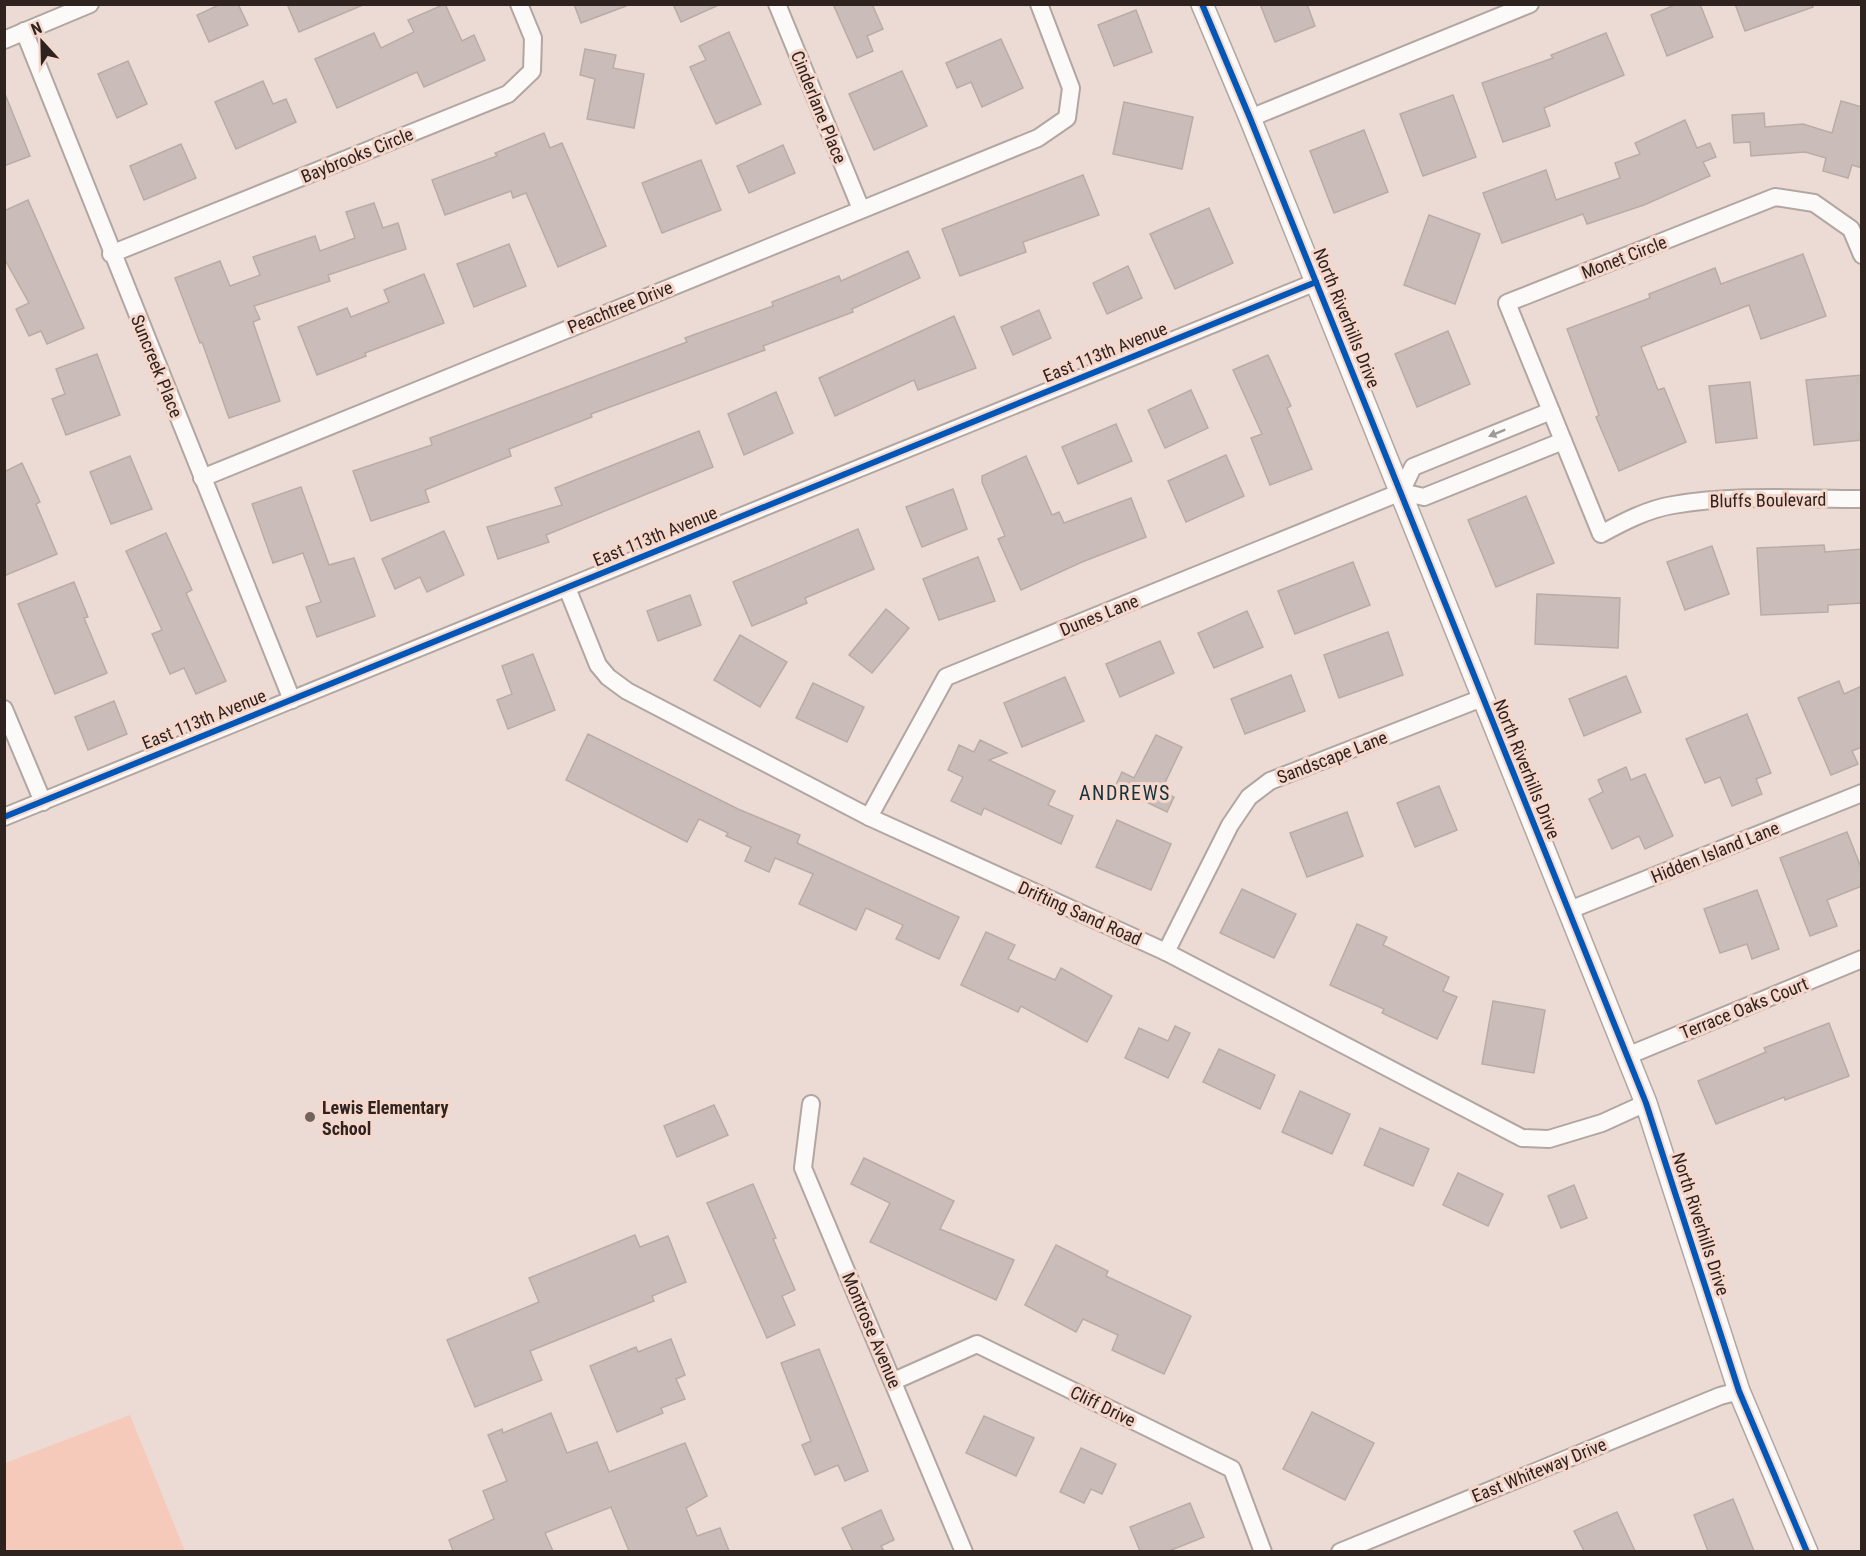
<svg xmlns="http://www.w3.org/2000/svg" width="1866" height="1556" font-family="'Roboto Condensed',sans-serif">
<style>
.green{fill:#f6caba}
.building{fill:#cabdb9;stroke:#b9aca7;stroke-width:1.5}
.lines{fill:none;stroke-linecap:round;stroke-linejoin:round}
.minor-casing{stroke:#b2a6a1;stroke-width:20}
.tertiary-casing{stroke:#b2a6a1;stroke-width:24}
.minor{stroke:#fcfaf9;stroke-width:16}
.tertiary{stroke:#fcfaf9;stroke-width:21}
.cycleway-casing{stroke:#f5d7cc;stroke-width:10}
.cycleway{stroke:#0057b8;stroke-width:6}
.oneway{fill:#9f9997}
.poi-dot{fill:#70635f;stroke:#f5d7cc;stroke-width:2}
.labels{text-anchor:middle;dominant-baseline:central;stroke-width:6;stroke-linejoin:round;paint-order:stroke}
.street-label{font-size:18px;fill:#2e231f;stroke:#f5d7cc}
.poi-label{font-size:18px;font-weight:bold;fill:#2e231f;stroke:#f5d7cc;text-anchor:start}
.neighbourhood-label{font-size:20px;letter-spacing:1.5px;fill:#15343e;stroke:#f5d7cc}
</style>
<rect width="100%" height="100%" fill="#ecdbd5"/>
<!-- green -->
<polygon class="green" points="130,1415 185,1551 5,1551 5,1463"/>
<!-- building -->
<g class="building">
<polygon points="221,4 238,4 248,25 209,42 197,15"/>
<polygon points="287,4 363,4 363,5 299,32"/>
<polygon points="445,4 462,41 474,35 485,60 424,87 417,72 337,108 315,59 374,33 381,48 414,32 408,20"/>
<polygon points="574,4 625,4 626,6 581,23"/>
<polygon points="673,4 721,4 681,22"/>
<polygon points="833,4 872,4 883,29 867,36 873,51 857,58"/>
<polygon points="1260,4 1307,4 1315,26 1275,42"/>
<polygon points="1677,4 1700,4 1713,37 1667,56 1651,15"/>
<polygon points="1735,4 1812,4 1813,7 1745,31"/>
<polygon points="1136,10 1152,52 1114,66 1098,25"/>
<polygon points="729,32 761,104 716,124 690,67 706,60 699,46"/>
<polygon points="1606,33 1624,75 1544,108 1550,126 1503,142 1482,83 1553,58 1551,55"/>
<polygon points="1001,39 1023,88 982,107 971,82 957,88 946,63"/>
<polygon points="585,49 616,55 613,68 644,74 634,128 587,119 595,79 580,75"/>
<polygon points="128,61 147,104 117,118 98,74"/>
<polygon points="902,71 927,126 874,150 849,94"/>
<polygon points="263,81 273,104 286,99 296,122 236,149 215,102"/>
<polygon points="5,94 30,156 4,166 4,95"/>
<polygon points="1453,95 1476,157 1423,176 1400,114"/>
<polygon points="1841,101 1862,107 1862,168 1852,165 1848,178 1823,171 1826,158 1805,152 1751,156 1750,142 1734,143 1732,115 1764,113 1765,127 1803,124 1832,133"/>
<polygon points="1124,102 1193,117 1182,169 1113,154"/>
<polygon points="1685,120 1697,148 1710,143 1716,157 1703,162 1710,176 1644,205 1587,224 1583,214 1502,243 1483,193 1546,170 1556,200 1620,178 1615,163 1640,154 1635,143"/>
<polygon points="1364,130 1388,192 1334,213 1310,151"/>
<polygon points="544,133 550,148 562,143 606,246 558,267 526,193 513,198 511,191 445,215 432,180 497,156 495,153"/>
<polygon points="181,144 196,178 144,200 130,166"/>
<polygon points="783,145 795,173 749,193 737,166"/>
<polygon points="701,160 721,210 662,233 642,183"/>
<polygon points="1083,175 1099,215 1023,242 1026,252 960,276 942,229"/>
<polygon points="28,200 84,328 47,344 41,331 29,336 16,309 29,303 4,258 4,211"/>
<polygon points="374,203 383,228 398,223 406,249 328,275 330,281 254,306 260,319 253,322 280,401 229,418 202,342 200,343 175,278 220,261 230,286 260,275 253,257 315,236 320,251 355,238 346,212"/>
<polygon points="1209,208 1233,263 1175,289 1150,234"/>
<polygon points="1429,215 1480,234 1455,304 1404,285"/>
<polygon points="509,244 526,286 474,307 457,264"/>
<polygon points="908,251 920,278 852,309 853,312 763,346 765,350 591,414 592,417 509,449 511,456 425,490 429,502 371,521 353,471 432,445 430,438 687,342 685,338 773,306 772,302 839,276 841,281"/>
<polygon points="1803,254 1826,316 1761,339 1749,305 1641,347 1658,390 1664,388 1686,442 1619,471 1596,417 1599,415 1567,329 1650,298 1649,294 1715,268 1721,284"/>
<polygon points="1128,266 1142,298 1107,314 1093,283"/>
<polygon points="424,274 444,323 365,353 366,356 317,375 298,327 347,308 351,317 389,302 384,290"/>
<polygon points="1039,310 1051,338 1013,355 1001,327"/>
<polygon points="954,316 976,368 918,390 914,380 835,416 819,378"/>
<polygon points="1448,331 1470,384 1417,407 1395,354"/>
<polygon points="97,354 120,415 66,435 52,399 65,394 56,369"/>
<polygon points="1268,355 1291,406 1287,408 1312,469 1270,485 1251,438 1262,434 1233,370"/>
<polygon points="1862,375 1862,440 1814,445 1806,380"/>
<polygon points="1750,382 1757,438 1716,443 1709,386"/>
<polygon points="1191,390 1208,428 1165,448 1148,410"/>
<polygon points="776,392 793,433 744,455 728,414"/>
<polygon points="1116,424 1132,461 1078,484 1062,447"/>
<polygon points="699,431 713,467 546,535 549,542 498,559 487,527 562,505 555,488"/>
<polygon points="1226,455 1244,496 1186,522 1168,481"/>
<polygon points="130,456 152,509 111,524 90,472"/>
<polygon points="1026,456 1052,515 1059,512 1064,523 1131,498 1146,537 1082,562 1021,590 998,539 1005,536 982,482 982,476"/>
<polygon points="22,463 40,502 36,504 57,554 4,576 4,472"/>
<polygon points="301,487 329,565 354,558 375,616 317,637 306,607 321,602 303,553 273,563 252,504"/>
<polygon points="953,489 967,529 922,547 906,507"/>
<polygon points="1526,496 1554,563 1496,587 1468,520"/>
<polygon points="858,529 874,569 805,598 807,603 752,626 733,582"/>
<polygon points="444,531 464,575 427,592 420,577 395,589 382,559"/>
<polygon points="166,533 192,590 186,593 226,681 196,694 184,668 170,674 152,634 162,630 126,551"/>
<polygon points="1824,545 1825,552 1862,549 1862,603 1828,605 1828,612 1761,615 1757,548"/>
<polygon points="1712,546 1729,594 1685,610 1667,562"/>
<polygon points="978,557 995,601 939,620 923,579"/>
<polygon points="1353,562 1370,605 1295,634 1278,591"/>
<polygon points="74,582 88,617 84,618 107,673 55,694 18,604"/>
<polygon points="1537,594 1620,598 1618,648 1535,644"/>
<polygon points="690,595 701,625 658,641 647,611"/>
<polygon points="886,609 909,628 872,673 849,655"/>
<polygon points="1247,611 1263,647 1214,668 1198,633"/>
<polygon points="1388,632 1403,675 1339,698 1324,655"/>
<polygon points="740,635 787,662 760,707 714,680"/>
<polygon points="1160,641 1174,673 1120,697 1106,664"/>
<polygon points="533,654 555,710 508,729 497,700 512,694 502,666"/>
<polygon points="1291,675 1305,711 1245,734 1231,699"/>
<polygon points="1626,676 1641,712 1584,736 1569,699"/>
<polygon points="1065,677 1084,721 1022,747 1004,703"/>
<polygon points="1839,681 1844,694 1862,686 1862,747 1852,751 1858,764 1831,775 1798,698"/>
<polygon points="813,683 864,707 847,742 796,718"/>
<polygon points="114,701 127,734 88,750 75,717"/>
<polygon points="1747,714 1771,773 1756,779 1762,794 1732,806 1720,777 1705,783 1686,739"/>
<polygon points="588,734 738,809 800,835 797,843 959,917 939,959 896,939 903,925 866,908 856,930 799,904 813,874 775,858 769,872 745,861 751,847 726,836 728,833 699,819 687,842 566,780"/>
<polygon points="1156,735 1182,747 1161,791 1174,797 1167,812 1115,787 1122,772 1134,778"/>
<polygon points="980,740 1007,753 989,760 1055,791 1048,805 1073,816 1061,844 984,808 981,815 951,801 963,777 948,770 959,745 974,752"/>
<polygon points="1626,767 1631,780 1645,774 1673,836 1645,849 1639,836 1612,849 1589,799 1603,792 1598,780"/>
<polygon points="1439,786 1457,830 1415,847 1397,803"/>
<polygon points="1347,812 1363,856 1307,877 1290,833"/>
<polygon points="1117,820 1171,844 1151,890 1096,867"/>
<polygon points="1847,832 1862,870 1862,886 1827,900 1837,926 1810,936 1780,858"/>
<polygon points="1242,889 1296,914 1274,958 1220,933"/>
<polygon points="1757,890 1779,949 1752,959 1747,944 1720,953 1704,909"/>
<polygon points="1357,924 1387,937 1383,945 1449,977 1443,991 1457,997 1437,1039 1382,1013 1384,1009 1330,985"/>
<polygon points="986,932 1015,945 1008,959 1055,980 1061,968 1112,996 1087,1042 1021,1006 1018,1012 961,985"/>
<polygon points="1493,1001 1545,1010 1534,1073 1482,1064"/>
<polygon points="1829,1023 1849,1076 1785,1100 1784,1097 1716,1124 1698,1081 1766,1052 1764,1048"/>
<polygon points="1175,1026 1190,1033 1168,1078 1125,1058 1139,1028 1168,1041"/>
<polygon points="1219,1049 1275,1075 1260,1109 1203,1082"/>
<polygon points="1300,1091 1350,1114 1332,1154 1282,1132"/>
<polygon points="714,1105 728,1135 677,1157 664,1126"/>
<polygon points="1380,1128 1429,1149 1413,1186 1364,1165"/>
<polygon points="864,1158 954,1201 940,1229 1014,1260 996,1300 870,1242 890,1203 851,1184"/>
<polygon points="1458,1173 1503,1194 1488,1226 1443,1205"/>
<polygon points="753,1184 776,1238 773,1239 795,1290 782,1296 795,1325 767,1338 707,1203"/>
<polygon points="1574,1185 1587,1218 1561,1228 1548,1196"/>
<polygon points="635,1235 640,1247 668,1236 686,1282 652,1296 654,1301 530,1351 542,1380 475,1407 447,1340 539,1302 529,1278"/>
<polygon points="1056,1245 1108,1271 1106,1276 1191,1316 1164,1374 1112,1350 1118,1335 1083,1319 1076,1332 1025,1305"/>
<polygon points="671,1339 685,1375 676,1379 685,1399 661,1408 663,1413 617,1432 590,1366 636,1347 638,1352"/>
<polygon points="819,1349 868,1471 845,1481 838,1465 815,1475 802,1445 811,1441 781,1363"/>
<polygon points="1312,1412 1374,1443 1345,1500 1283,1469"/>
<polygon points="551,1413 567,1453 597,1442 609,1472 685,1443 707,1496 686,1508 697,1536 720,1528 729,1551 629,1551 611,1507 545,1533 553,1551 453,1551 449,1540 494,1519 483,1491 507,1481 488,1435 502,1429 503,1433"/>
<polygon points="984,1416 1034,1438 1016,1476 966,1453"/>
<polygon points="1081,1448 1116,1464 1102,1494 1091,1489 1084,1503 1060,1492"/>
<polygon points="1733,1499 1754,1551 1708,1551 1694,1515"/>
<polygon points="1190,1503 1204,1537 1169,1551 1140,1551 1130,1527"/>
<polygon points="881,1510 894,1540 881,1546 884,1551 853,1551 842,1528"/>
<polygon points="1617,1512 1635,1551 1584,1551 1574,1531"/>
</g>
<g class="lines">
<defs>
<g id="minor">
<polyline points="777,4 861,209"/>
<polyline points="24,31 292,700"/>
<polyline points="4,40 90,4"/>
<polyline points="1250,118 1530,4"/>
<polyline points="111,254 508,94 532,71 533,38 519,4"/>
<path d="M 1862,255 L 1851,229 L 1814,203 L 1775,197 L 1507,303 L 1601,534 C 1623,522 1648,509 1673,505 C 1735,494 1799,499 1862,499"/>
<polyline points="202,478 1038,138 1067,118 1071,88 1039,4"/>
<polyline points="1401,492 1413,467 1551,411"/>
<polyline points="567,588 598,665 608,677 627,691 869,817 1166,952 1522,1138 1549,1139 1602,1123 1646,1103"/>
<polyline points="4,709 43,802"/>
<polyline points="4,817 1316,282"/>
<polyline points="869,817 946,677 1401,492 1424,497 1563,441"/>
<polyline points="1567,911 1862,793"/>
<polyline points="1166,952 1230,825 1249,797 1270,781 1482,698"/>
<polyline points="1627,1056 1862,959"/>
<polyline points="811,1104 803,1168 964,1552"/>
<polyline points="894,1381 977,1344 1232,1469 1263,1552"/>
<polyline points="1340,1552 1720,1396 1739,1391"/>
</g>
<polyline id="tertiary" points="1202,4 1250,118 1646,1103 1739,1391 1807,1552"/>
</defs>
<!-- minor casing -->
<use href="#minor" class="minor-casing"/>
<!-- tertiary casing -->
<use href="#tertiary" class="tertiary-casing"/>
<!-- minor -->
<use href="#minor" class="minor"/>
<!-- tertiary -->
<use href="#tertiary" class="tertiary"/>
<defs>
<g id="cycleway">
<polyline points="1202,4 1250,118 1646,1103 1739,1391 1807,1552"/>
<polyline points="4,817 1316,282"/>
</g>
</defs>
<!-- cycleway casing -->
<use href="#cycleway" class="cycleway-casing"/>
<!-- cycleway -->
<use href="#cycleway" class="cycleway"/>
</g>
<!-- one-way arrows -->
<defs><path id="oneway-solid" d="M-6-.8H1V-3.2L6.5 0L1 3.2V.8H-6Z" transform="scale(1.5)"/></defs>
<use class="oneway" href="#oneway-solid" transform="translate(1497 433) rotate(158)"/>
<!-- markers -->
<circle class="poi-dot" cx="310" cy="1117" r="6"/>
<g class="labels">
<!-- street labels -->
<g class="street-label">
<text transform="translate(819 107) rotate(68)">Cinderlane Place</text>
<text transform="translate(357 155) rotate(-22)">Baybrooks Circle</text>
<text transform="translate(1624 257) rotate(-21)">Monet Circle</text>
<text transform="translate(620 307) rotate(-22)">Peachtree Drive</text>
<text transform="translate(1347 318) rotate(68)">North Riverhills Drive</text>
<text transform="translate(1105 352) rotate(-22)">East 113th Avenue</text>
<text transform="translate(157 366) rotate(68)">Suncreek Place</text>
<text transform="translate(1768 500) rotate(-1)">Bluffs Boulevard</text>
<text transform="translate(655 536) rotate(-22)">East 113th Avenue</text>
<text transform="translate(1099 615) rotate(-22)">Dunes Lane</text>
<text transform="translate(204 719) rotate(-22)">East 113th Avenue</text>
<text transform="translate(1332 757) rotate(-21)">Sandscape Lane</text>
<text transform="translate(1527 769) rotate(68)">North Riverhills Drive</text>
<text transform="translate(1715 852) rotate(-22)">Hidden Island Lane</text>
<text transform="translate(1080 913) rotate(24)">Drifting Sand Road</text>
<text transform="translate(1744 1008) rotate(-22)">Terrace Oaks Court</text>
<text transform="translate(1701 1224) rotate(72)">North Riverhills Drive</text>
<text transform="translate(872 1330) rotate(67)">Montrose Avenue</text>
<text transform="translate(1103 1406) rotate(26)">Cliff Drive</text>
<text transform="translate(1539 1470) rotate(-22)">East Whiteway Drive</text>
</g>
<!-- poi labels -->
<g class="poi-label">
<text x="322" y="1107">Lewis Elementary<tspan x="322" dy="21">School</tspan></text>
</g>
<!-- neighbourhood labels -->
<g class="neighbourhood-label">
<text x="1125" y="793">ANDREWS</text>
</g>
</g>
<!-- border -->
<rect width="1866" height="1556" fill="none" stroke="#2e231f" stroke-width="12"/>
<!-- north arrow -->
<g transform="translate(42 42) rotate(338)" stroke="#f5d7cc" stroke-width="4.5" paint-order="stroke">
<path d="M0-4.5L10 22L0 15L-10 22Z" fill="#2e231f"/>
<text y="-9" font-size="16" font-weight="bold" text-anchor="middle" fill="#2e231f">N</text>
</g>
</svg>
